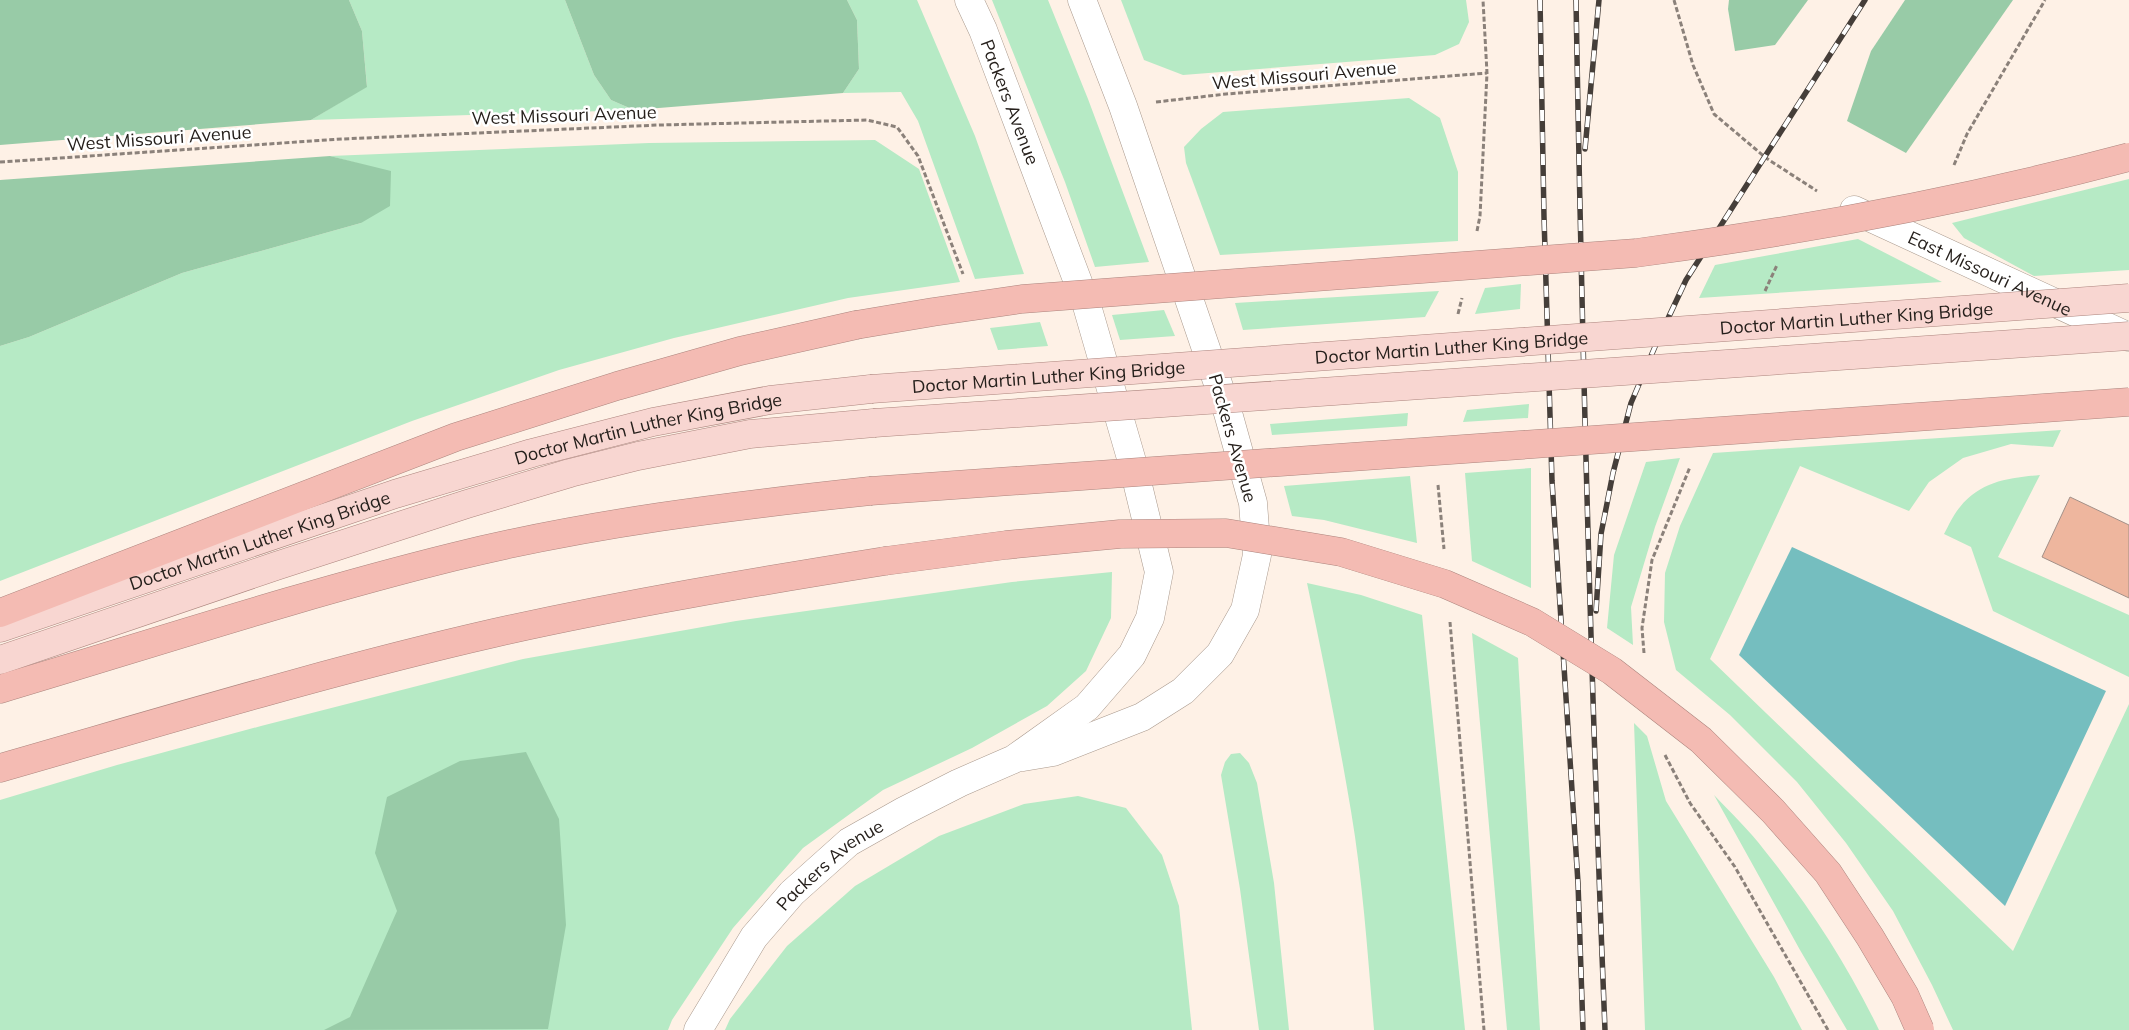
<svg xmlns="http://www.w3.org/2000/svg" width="2129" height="1030" font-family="Mulish,sans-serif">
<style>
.green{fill:#b6eac5}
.forest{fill:#98cba7}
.water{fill:#75bebf}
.building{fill:#eeb69e;stroke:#a39088}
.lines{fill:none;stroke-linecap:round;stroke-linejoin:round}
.minor-casing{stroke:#a9998d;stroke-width:29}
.secondary-casing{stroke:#a9998d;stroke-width:29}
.primary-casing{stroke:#ac857e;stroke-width:29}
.motorway-casing{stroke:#ac857e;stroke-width:29}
.path{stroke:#8b817a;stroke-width:3;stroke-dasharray:5 2.5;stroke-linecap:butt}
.minor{stroke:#fff;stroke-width:28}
.secondary{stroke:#fff;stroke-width:28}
.primary{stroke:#f8d6d1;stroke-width:28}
.motorway{stroke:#f4bbb3;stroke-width:28}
.rail-casing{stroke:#453e39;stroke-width:5.5}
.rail{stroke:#fff;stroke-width:4;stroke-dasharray:11;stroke-linecap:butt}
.primary-bridge-casing{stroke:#ac857e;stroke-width:29;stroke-linecap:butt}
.motorway-bridge-casing{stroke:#ac857e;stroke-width:29;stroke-linecap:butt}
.primary-bridge{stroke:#f8d6d1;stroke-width:28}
.motorway-bridge{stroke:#f4bbb3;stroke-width:28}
.labels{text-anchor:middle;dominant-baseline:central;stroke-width:5;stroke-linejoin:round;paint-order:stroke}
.street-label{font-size:18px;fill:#26201c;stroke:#fff}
</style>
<rect width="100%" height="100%" fill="#fef1e6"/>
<!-- green -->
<g class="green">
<polygon points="349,0 565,0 594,75 611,100 634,110 311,120 367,86 362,31"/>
<polygon points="847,0 917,0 975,136 1024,274 975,279 918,121 901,92 843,93 859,69 857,20"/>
<polygon points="992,0 1048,0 1088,99 1149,262 1095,267 1065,182"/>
<polygon points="1121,0 1466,0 1469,22 1459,44 1435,55 1183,75 1144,60"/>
<polygon points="1409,98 1440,118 1458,172 1458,241 1220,255 1186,163 1184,147 1201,129 1223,112"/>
<polygon points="875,140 919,169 960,282 848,298 674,338 559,370 412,421 0,581 0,346 29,337 182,273 361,223 390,172 330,156 649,143"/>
<polygon points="2129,179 2129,270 2034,276 1964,238 1952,223"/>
<polygon points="1858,239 1942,282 1699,298 1715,265"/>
<polygon points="1521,284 1520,309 1475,314 1485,288"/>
<polygon points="1439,291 1425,317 1243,330 1235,303"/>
<polygon points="1164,310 1175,336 1120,340 1112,315"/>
<polygon points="1040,322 1048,346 998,350 990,328"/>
<polygon points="1529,404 1528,418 1463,422 1467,410"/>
<polygon points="1408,413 1407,426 1272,435 1270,424"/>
<polygon points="2061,430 2053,447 2011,444 1963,458 1929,482 1909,511 1800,466 1710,659 2013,951 2129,704 2129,1030 1953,1030 1932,985 1893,911 1846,843 1797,782 1730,715 1676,670 1664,622 1665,573 1680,526 1713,453"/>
<polygon points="1680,458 1655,527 1631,607 1633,645 1607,628 1614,555 1646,462"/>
<polygon points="1531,468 1531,588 1472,561 1465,473"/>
<path d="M 2040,475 L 1998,557 L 2129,615 L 2129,677 L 1993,611 L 1971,547 L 1944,534 C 1949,525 1953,515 1960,507 C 1981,481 2009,478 2040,475 Z"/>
<polygon points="1410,476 1417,543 1324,520 1292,516 1284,486"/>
<polygon points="1112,572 1111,618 1086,671 1047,706 972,748 883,790 803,848 733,928 672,1020 668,1030 0,1030 0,800 117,765 261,726 523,659 736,621 1012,582"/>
<path d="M 1307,583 L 1361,595 L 1422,615 L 1465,1030 L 1374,1030 C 1368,957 1363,883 1351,811 C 1338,734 1323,658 1307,583 Z"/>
<polygon points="1472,633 1518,658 1540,1030 1507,1030"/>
<polygon points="1634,723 1647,736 1666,801 1774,977 1802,1030 1645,1030"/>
<polygon points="1240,753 1249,763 1257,783 1274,883 1289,1030 1259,1030 1240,889 1221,775 1225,762 1231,754"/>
<path d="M 1714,795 C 1731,813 1750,831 1765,851 C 1810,907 1848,966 1879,1030 L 1847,1030 L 1800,950 Z"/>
<polygon points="1078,796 1126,808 1162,855 1179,906 1192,1030 725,1030 730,1019 787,946 855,886 939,836 1024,804"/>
</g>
<!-- forest -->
<g class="forest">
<polygon points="0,0 349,0 362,31 367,87 311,120 0,145"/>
<polygon points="565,0 847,0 857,20 859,69 843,93 634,110 611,100 594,75"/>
<polygon points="1729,0 1808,0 1775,45 1735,51 1728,9"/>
<polygon points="1905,0 2013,0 1906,153 1847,121 1871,51"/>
<polygon points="330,156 391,171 390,206 361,223 182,273 29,337 0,346 0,180"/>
<polygon points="526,752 559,819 566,925 548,1029 324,1030 350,1017 397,911 375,853 387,797 460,761"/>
</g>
<!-- water -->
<polygon class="water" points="1792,547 2106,691 2005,906 1739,655"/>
<!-- building -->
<polygon class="building" points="2070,497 2129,525 2129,598 2042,557"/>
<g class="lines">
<defs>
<g id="minor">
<path id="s1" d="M 1854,210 L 2129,337"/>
</g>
<g id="secondary">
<polyline points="1023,757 1053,752 1142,717 1183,691 1220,654 1245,610 1257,555 1253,503 1228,413 1123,106 1082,0"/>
<path id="s2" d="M 698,1030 L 754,937 L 792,893 L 849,842 L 904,811 L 959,783 L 1014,759 L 1087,707 L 1132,655 L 1150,618 L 1159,572 L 1133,465 L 1087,306 L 983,30 L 969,0"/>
</g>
<g id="primary">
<path id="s3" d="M 0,628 L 395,494 L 532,453 L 653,422 L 770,400 L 871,389"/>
<polyline points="0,660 276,566 467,504 570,473 638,456 750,434 874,423"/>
</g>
<g id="motorway">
<polyline points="0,613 456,437 617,386 740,351 856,325"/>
<path d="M 0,689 C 151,644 300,595 453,557 C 590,523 730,506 870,491"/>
<path d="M 0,768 C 164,721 328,671 494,633 C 623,604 754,582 885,561"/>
</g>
</defs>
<!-- minor casing -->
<use href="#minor" class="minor-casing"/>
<!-- secondary casing -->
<use href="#secondary" class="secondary-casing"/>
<!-- primary casing -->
<use href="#primary" class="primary-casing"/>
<!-- motorway casing -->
<use href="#motorway" class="motorway-casing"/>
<!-- path -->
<g class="path">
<polyline points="1674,0 1693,65 1714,114 1766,158 1817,191"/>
<polyline points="1156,102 1226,94 1487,73"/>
<polyline points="0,162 342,139 659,125 867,120 897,127 918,156 963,274"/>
<polyline points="1954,165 1967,134 2045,0"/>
<polyline points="1477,231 1480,216 1487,73 1483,0"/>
<polyline points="1765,291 1777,265"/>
<polyline points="1458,314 1462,298"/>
<polyline points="1438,485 1444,549"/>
<polyline points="1450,622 1484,1030"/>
<polyline points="1644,653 1642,628 1652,560 1690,467"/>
<polyline points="1665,755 1690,803 1735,867 1828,1030"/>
</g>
<!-- minor -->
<use href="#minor" class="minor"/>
<!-- secondary -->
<use href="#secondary" class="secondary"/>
<!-- primary -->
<use href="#primary" class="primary"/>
<!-- motorway -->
<use href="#motorway" class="motorway"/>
<defs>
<g id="rail">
<polyline points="1540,0 1544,217 1552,481 1578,883 1583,1030"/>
<path d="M 1576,0 C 1582,344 1591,687 1605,1030"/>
<polyline points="1585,149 1599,0"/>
<polyline points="1596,611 1601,534 1613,473 1631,403 1657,342 1686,280 1865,0"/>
</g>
</defs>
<!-- rail casing -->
<use href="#rail" class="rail-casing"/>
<!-- rail -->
<use href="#rail" class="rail"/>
<defs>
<g id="primary-bridge">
<path id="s4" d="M 871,389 L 2129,298"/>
<polyline points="874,423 2129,336"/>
</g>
<g id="motorway-bridge">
<path d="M 856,325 L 933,312 L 1022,299 L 1636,253 C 1802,231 1967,200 2129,157"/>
<polyline points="870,491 2129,402"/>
<polyline points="885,561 1006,545 1120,534 1226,533 1341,552 1445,584 1532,622 1612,671 1701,740 1773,811 1828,873 1870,937 1905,996 1920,1030"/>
</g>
</defs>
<!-- primary-bridge casing -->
<use href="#primary-bridge" class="primary-bridge-casing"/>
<!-- motorway-bridge casing -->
<use href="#motorway-bridge" class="motorway-bridge-casing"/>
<!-- primary-bridge -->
<use href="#primary-bridge" class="primary-bridge"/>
<!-- motorway-bridge -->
<use href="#motorway-bridge" class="motorway-bridge"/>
</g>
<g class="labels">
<!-- street labels -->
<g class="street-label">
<text transform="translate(1304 75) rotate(-5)">West Missouri Avenue</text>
<text transform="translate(1010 102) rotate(69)">Packers Avenue</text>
<text transform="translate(564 115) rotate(-2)">West Missouri Avenue</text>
<text transform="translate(159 138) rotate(-4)">West Missouri Avenue</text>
<text stroke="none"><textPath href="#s1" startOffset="150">East Missouri Avenue</textPath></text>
<text stroke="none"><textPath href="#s4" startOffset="988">Doctor Martin Luther King Bridge</textPath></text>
<text stroke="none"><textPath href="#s4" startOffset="582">Doctor Martin Luther King Bridge</textPath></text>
<text stroke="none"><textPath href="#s4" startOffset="178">Doctor Martin Luther King Bridge</textPath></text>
<text stroke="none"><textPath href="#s3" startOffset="679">Doctor Martin Luther King Bridge</textPath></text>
<text transform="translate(1233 438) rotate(74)">Packers Avenue</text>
<text stroke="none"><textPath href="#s3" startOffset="274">Doctor Martin Luther King Bridge</textPath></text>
<text stroke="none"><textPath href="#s2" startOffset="214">Packers Avenue</textPath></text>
</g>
</g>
</svg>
